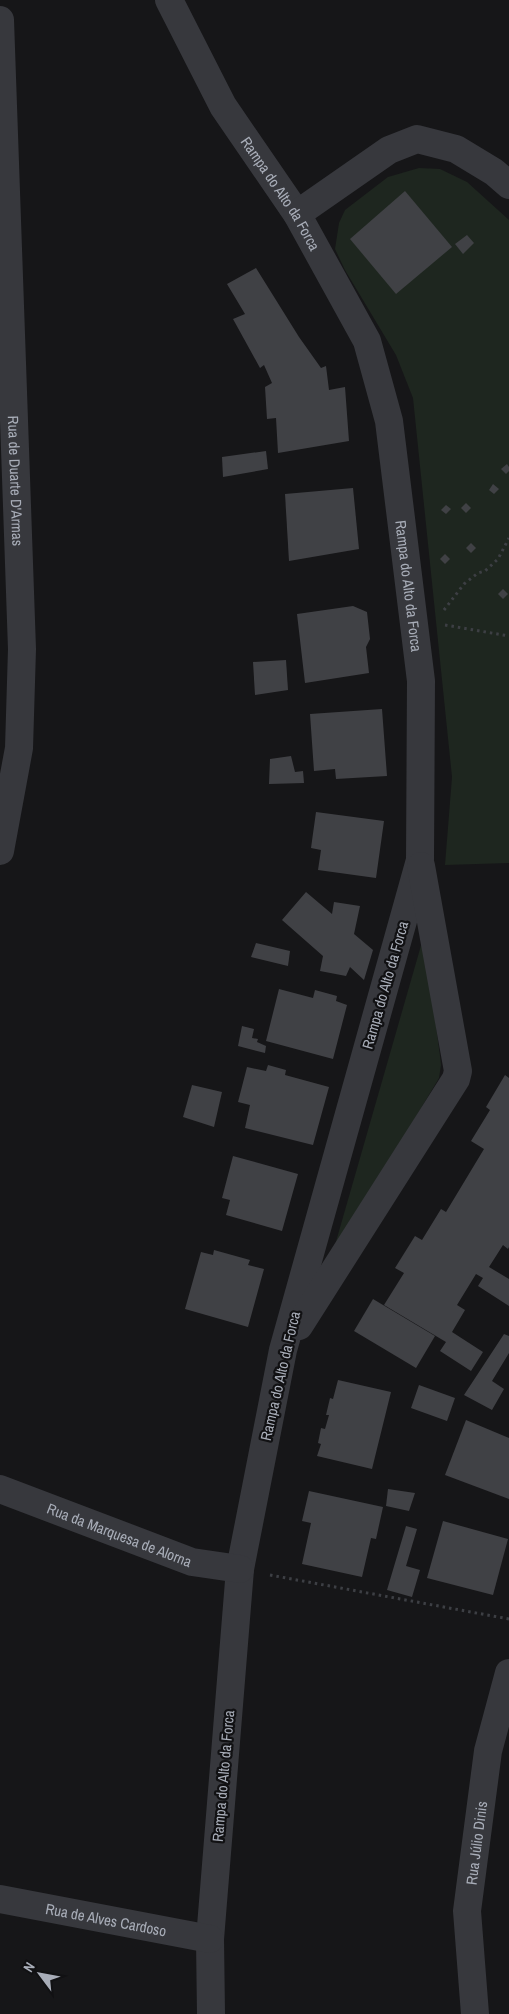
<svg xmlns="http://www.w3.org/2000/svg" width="509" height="2014" font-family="'Archivo Narrow',sans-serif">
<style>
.green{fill:#1e261f}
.building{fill:#404145}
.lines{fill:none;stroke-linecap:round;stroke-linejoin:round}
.path{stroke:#3d3f44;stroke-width:3;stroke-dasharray:2.5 4;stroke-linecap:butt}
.minor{stroke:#37383d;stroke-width:28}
.labels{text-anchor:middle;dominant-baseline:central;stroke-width:4.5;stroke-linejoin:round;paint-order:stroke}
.street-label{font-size:15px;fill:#a8adb8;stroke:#111113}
</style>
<rect width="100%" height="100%" fill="#161618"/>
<!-- green -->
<g class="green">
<polygon points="419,168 440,169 467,182 509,220 509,863 445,865 452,777 413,398 396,355 345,270 335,249 339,223 345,210 388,177"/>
<polygon points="424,935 440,1056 441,1065 439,1078 331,1259"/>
</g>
<!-- building -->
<g class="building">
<polygon points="405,191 452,247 396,294 350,239"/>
<polygon points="467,235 474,243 463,254 455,244"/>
<polygon points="256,268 299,337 321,368 326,366 329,390 345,387 349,441 278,453 276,418 267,419 265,387 272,383 264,365 260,368 233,319 245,314 227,284"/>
<polygon points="266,451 268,469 223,477 222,457"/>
<polygon points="507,464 509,467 509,471 506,474 501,469"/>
<polygon points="493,484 499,489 494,494 489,490"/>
<polygon points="353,488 359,549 289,561 285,494"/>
<polygon points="466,503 471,508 466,513 461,508"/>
<polygon points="446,505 451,509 446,514 441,510"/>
<polygon points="471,543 476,548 471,553 466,548"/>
<polygon points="445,554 450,559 445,564 440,559"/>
<polygon points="503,589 508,594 503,599 498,594"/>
<polygon points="353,606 367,612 370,639 366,647 369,673 305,683 297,614"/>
<polygon points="286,660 288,690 255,695 253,662"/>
<polygon points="382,709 387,776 336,779 335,769 314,771 310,714"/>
<polygon points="291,756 295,772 303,771 304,783 269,784 270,759"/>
<polygon points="316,812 384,821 376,878 318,870 321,850 311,848"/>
<polygon points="306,892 332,914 334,902 360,906 354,934 373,950 364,980 350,967 346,976 320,971 323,956 282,920"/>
<polygon points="256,943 290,951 288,966 251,957"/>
<polygon points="279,989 313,998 315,990 337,996 336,1001 347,1005 333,1059 266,1041"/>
<polygon points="242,1026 254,1029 252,1038 258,1039 257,1042 266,1046 265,1053 238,1046"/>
<polygon points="268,1065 286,1070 285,1075 329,1087 313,1145 245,1128 250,1105 238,1102 247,1067 266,1071"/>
<polygon points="505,1075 509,1078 509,1247 508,1249 503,1245 489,1267 509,1279 509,1306 478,1286 483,1278 476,1274 457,1305 465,1310 452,1332 483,1352 471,1371 440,1351 446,1342 384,1305 404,1273 395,1268 415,1236 422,1240 441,1209 446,1212 484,1149 471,1141 490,1110 486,1107"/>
<polygon points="192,1085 222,1092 214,1127 183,1117"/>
<polygon points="233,1156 298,1174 282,1231 226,1215 230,1200 222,1198"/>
<polygon points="214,1250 250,1260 248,1265 264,1269 248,1327 185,1309 201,1252 213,1255"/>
<polygon points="373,1299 435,1336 416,1368 354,1331"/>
<polygon points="504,1334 509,1336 509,1353 492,1381 504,1389 492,1410 464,1395"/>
<polygon points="338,1380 391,1392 372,1469 317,1456 321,1444 318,1443 321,1428 325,1429 329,1415 326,1415 330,1398 333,1399"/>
<polygon points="419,1385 455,1398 447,1421 411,1408"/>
<polygon points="466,1420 509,1438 509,1499 445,1475"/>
<polygon points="388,1489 415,1493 409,1511 386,1506"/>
<polygon points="309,1491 383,1507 376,1539 371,1538 362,1577 302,1564 311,1523 302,1521"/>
<polygon points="443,1521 508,1539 493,1595 427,1578"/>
<polygon points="406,1526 417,1529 406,1566 420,1570 412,1597 387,1590"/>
</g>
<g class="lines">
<!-- path -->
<g class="path">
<polyline points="444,610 464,584 478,573 485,571 498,559 509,538"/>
<polyline points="445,625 509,636"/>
<polyline points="270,1575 509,1619"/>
</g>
<!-- minor -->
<g class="minor">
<path id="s1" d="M 169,0 L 223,106 L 297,214 L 367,341 L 389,421 L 421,681 L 420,860 L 283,1350 L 240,1569 L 210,1939 L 211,2014"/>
<path id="s2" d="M 0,20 L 22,649 L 19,748 L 0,851"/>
<polyline points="297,214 389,150 417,139 456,149 494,172 509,185"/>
<polyline points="299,1326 456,1079 458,1071 421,866"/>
<path id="s3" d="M 0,1489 L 192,1562 L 240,1569"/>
<path id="s4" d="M 0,1899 L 210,1939"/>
<path id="s5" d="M 475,2014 L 467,1911 L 488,1751 L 509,1673"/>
</g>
</g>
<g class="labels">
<!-- street labels -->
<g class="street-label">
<text stroke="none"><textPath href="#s1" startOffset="224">Rampa do Alto da Forca</textPath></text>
<text stroke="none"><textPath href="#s2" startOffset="461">Rua de Duarte D'Armas</textPath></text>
<text stroke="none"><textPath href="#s1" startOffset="644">Rampa do Alto da Forca</textPath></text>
<text transform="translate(385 985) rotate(-74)">Rampa do Alto da Forca</text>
<text transform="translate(280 1376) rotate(-77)">Rampa do Alto da Forca</text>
<text stroke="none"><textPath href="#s3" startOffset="128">Rua da Marquesa de Alorna</textPath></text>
<text transform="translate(223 1776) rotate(-85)">Rampa do Alto da Forca</text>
<text stroke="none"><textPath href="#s5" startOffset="172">Rua Júlio Dinis</textPath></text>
<text stroke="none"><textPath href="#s4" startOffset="108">Rua de Alves Cardoso</textPath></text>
</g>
</g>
<!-- north arrow -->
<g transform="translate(40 1974) rotate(302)" stroke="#111113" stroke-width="4" paint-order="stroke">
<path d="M0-4L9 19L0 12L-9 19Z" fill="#a8adb8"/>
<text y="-8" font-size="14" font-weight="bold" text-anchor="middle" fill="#a8adb8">N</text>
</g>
</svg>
